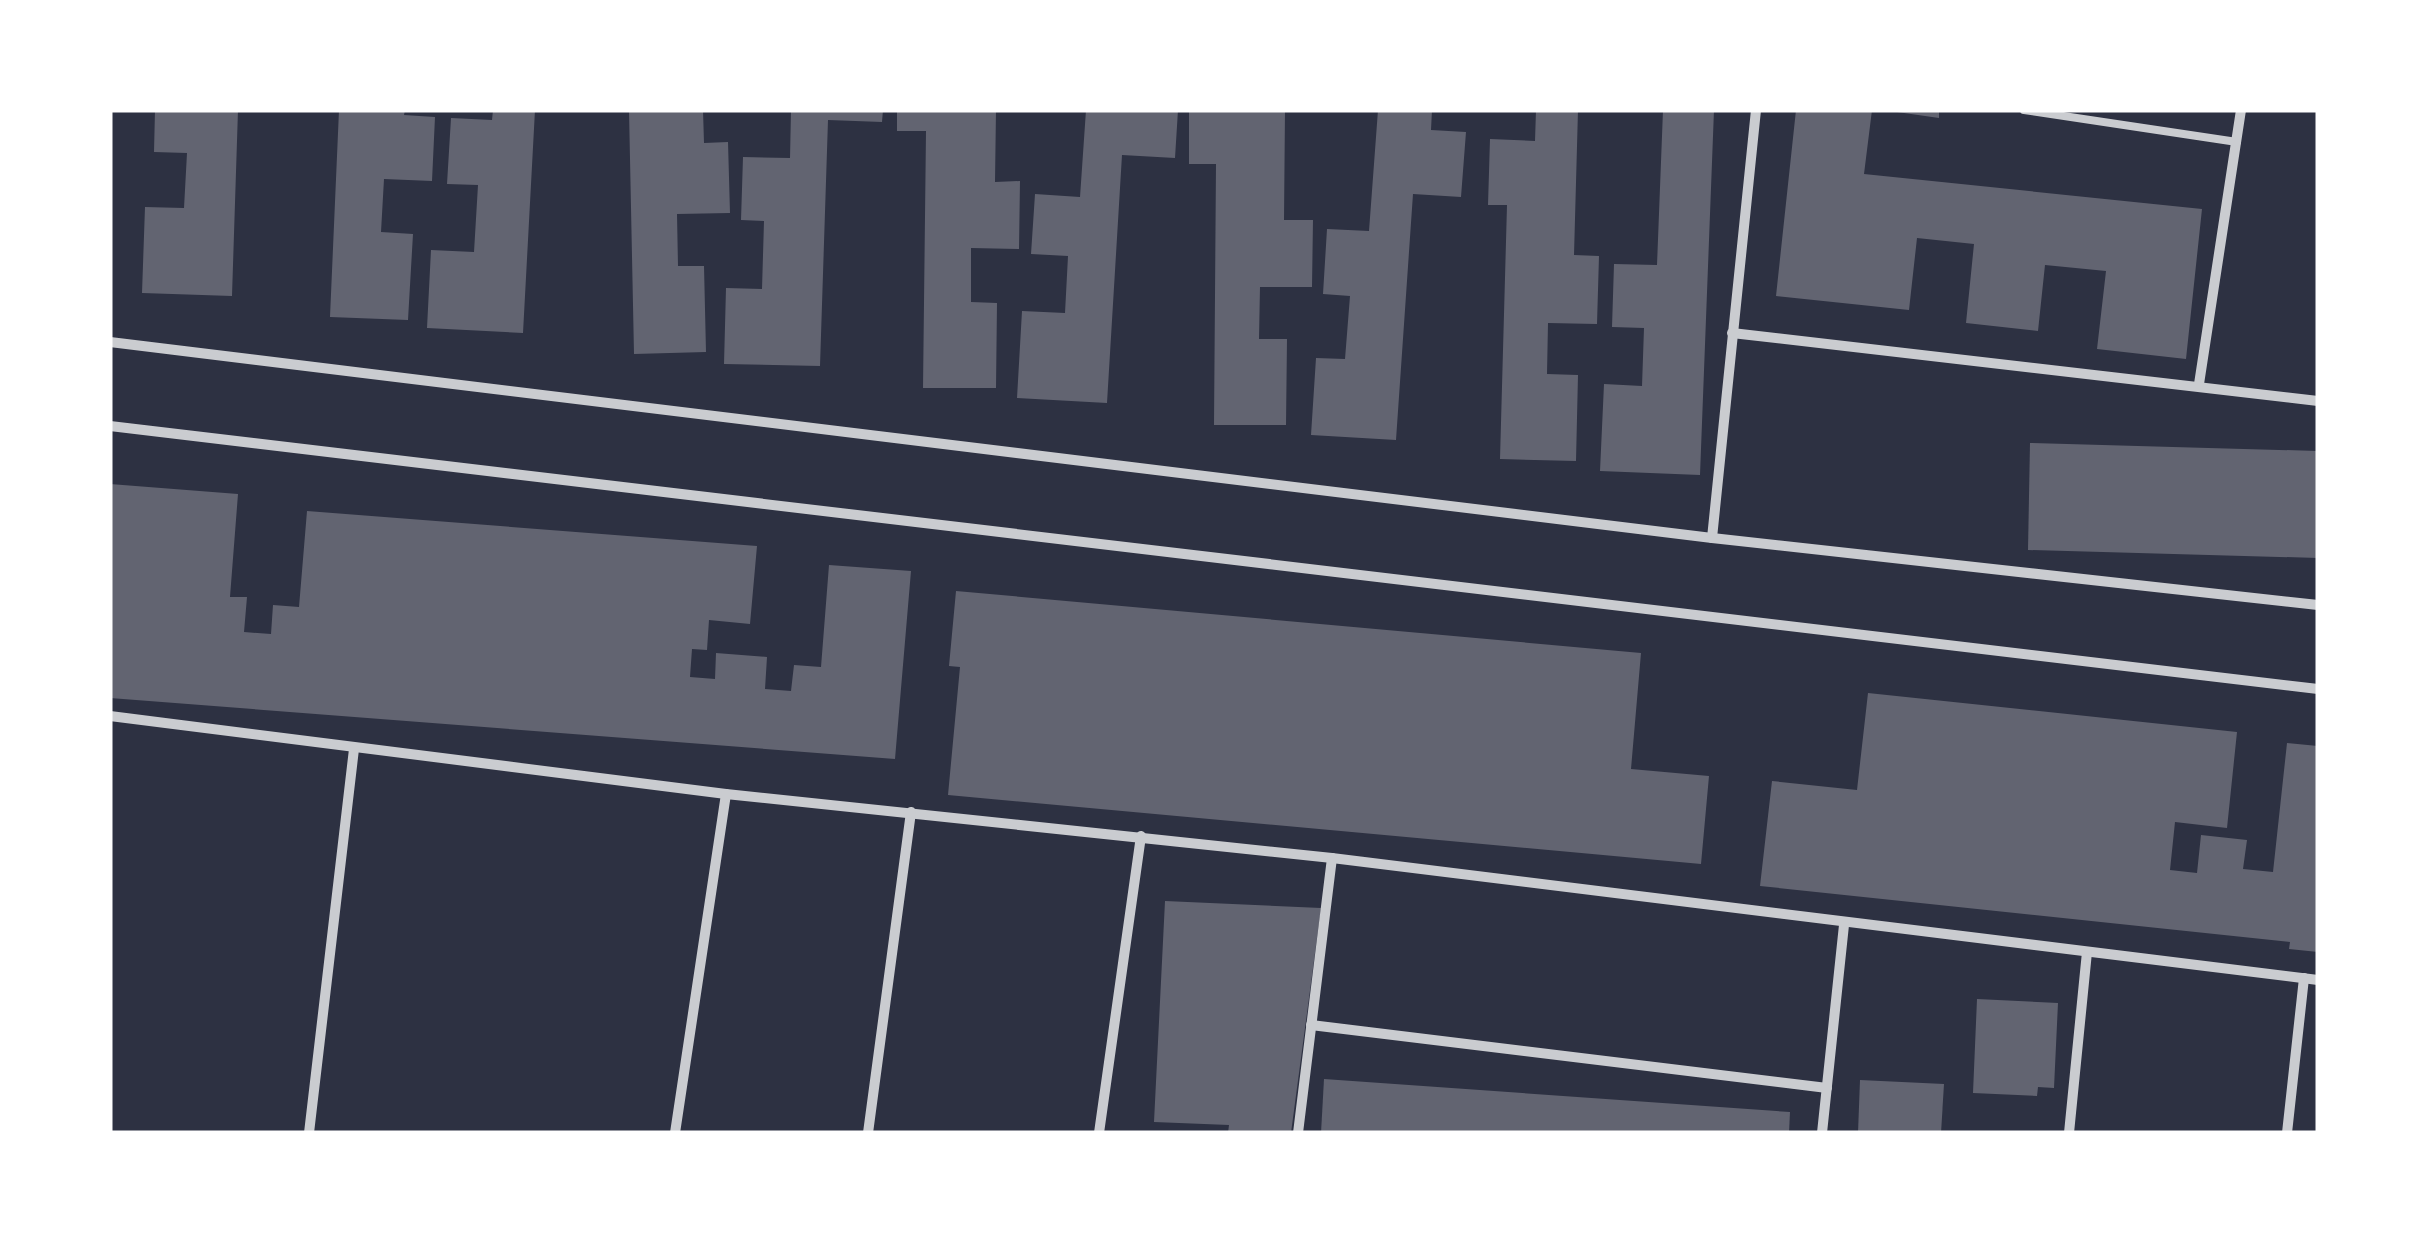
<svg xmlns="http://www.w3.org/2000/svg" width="2428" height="1243" font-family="Montserrat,sans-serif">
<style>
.building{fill:#626471}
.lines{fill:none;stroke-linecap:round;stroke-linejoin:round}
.service{stroke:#caccd0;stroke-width:8}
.minor{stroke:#caccd0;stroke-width:10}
</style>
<rect width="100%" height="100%" fill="#2d3142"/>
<!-- building -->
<g class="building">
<polygon points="155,110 238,110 232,296 142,293 145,207 184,208 187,153 154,152"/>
<polygon points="339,110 405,110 404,115 435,117 432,181 384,179 381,232 413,234 408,320 330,317"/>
<polygon points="493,110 535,110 523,333 427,328 431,250 474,252 478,185 447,184 451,118 492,120"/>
<polygon points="629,110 703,110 704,143 728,142 730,213 677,214 678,266 704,266 706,352 634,354"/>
<polygon points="791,110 883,110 882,122 828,120 820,366 724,364 726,288 762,289 764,221 741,220 743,157 790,158"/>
<polygon points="897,110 996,110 995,182 1020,181 1019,249 971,248 971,302 997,303 996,388 923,388 926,131 897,131"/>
<polygon points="1086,110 1178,110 1175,158 1122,155 1107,403 1017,398 1022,311 1065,313 1068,256 1031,254 1035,194 1080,197"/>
<polygon points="1189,110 1285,110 1284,220 1313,220 1312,287 1260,287 1259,339 1287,339 1286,425 1214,425 1216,164 1189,164"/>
<polygon points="1378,110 1432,110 1431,130 1466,132 1461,197 1413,194 1396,440 1311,435 1316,358 1345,359 1350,296 1323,294 1327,229 1369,231"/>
<polygon points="1536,110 1578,110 1574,255 1599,256 1597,324 1548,323 1547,374 1578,375 1576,461 1500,459 1507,205 1488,205 1490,139 1535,141"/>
<polygon points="1663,110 1714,110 1700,475 1600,471 1604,384 1642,386 1644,328 1612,327 1614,264 1657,265"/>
<polygon points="1796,110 1872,110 1864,174 2202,209 2186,359 2097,349 2106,271 2045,265 2038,331 1966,323 1974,244 1917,238 1909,310 1776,296"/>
<polygon points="1883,110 1939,110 1939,118"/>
<polygon points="2030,443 2318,451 2318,558 2028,550"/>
<polygon points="110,484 238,494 230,597 247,597 244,632 271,634 273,605 299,607 307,511 757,546 750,624 709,620 707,650 692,649 690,677 715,679 716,653 767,657 765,689 791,691 794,665 821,667 829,565 911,571 895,759 110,698"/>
<polygon points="956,591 1641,653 1631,769 1709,776 1701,864 948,795 960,667 949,666"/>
<polygon points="1868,693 2237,732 2227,828 2175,822 2170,870 2197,873 2201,835 2247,840 2243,869 2273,872 2287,743 2318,746 2318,952 2289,949 2290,942 1760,886 1772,781 1857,790"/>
<polygon points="1165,901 1321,908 1291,1133 1228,1133 1229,1125 1154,1122"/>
<polygon points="1977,999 2058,1003 2054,1088 2038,1087 2037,1096 1973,1093"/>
<polygon points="1324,1079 1790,1112 1789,1133 1321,1133"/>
<polygon points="1860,1080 1944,1084 1941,1133 1858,1133"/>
</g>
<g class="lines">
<!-- service -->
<polyline class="service" points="2024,110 2237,142"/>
<!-- minor -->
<g class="minor">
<polyline points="1732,333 2318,401"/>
<polyline points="110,342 1712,538 2318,605"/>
<polyline points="2199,384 2241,110"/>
<polyline points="110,426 2318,689"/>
<polyline points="1712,538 1756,110"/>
<polyline points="110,716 726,794 1332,858 2318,980"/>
<polyline points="1311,1025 1827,1088"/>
<polyline points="309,1133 354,749"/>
<polyline points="675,1133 726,794"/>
<polyline points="868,1133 911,812"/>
<polyline points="1099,1133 1141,836"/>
<polyline points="1298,1133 1332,858"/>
<polyline points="1822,1133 1844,925"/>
<polyline points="2069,1133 2087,952"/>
<polyline points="2287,1133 2304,978"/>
</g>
</g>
<!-- border -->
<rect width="2428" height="1243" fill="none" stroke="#ffffff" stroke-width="225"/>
</svg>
